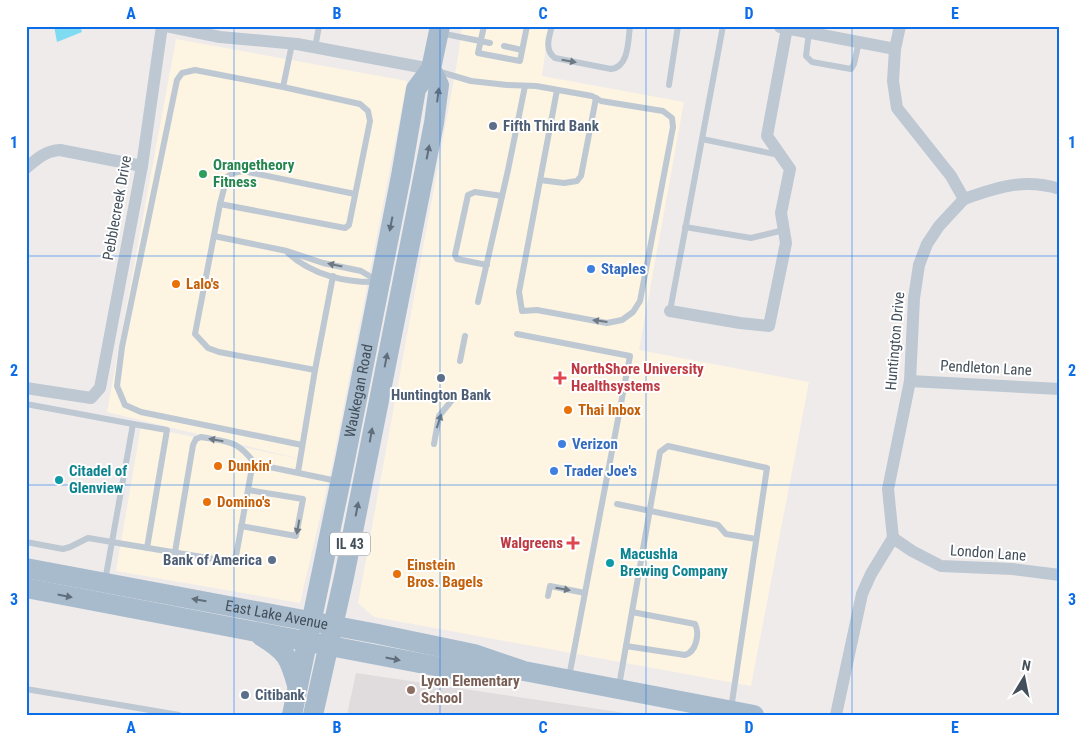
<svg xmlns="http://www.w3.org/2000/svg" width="1086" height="741" font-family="'Roboto Condensed',sans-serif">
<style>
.commercial{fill:#fdf4e1}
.education{fill:#e0dcdd}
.water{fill:#7edbf2}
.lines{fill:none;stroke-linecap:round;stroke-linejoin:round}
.stream{stroke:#7edbf2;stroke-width:4}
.service{stroke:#bdc8d3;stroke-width:6}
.minor{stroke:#bdc8d3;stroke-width:12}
.primary{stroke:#a8bbcd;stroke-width:20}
.oneway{fill:#6e7984}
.oneway2{fill:#616f7c}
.grid{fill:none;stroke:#0b6ee8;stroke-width:1;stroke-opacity:0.55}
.service-dot{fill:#5c6f8a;stroke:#fff;stroke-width:2}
.leisure-dot{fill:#2e9e5b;stroke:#fff;stroke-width:2}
.shop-dot{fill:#3f7fe0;stroke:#fff;stroke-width:2}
.food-dot{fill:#e8710a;stroke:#fff;stroke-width:2}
.health-dot{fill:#e0444e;stroke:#fff;stroke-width:2}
.culture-dot{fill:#0f9aa8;stroke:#fff;stroke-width:2}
.education-dot{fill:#8d6e63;stroke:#fff;stroke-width:2}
.labels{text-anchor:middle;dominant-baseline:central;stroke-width:4;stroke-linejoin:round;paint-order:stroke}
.shield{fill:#fff;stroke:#7b848c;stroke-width:1}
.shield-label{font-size:14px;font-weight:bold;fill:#434f5a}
.service-label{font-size:15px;font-weight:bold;fill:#4e5e75;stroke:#fff;text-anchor:start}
.leisure-label{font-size:15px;font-weight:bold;fill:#27864d;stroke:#fff;text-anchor:start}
.street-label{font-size:15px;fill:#434f5a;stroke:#fff}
.shop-label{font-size:15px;font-weight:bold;fill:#366cbe;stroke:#fff;text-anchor:start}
.food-label{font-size:15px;font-weight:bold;fill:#c56008;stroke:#fff;text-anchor:start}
.health-label{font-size:15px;font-weight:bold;fill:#be3a42;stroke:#fff;text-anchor:start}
.culture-label{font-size:15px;font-weight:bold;fill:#0d838f;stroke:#fff;text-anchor:start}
.education-label{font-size:15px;font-weight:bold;fill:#785e54;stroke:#fff;text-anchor:start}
.neatline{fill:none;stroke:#0b6ee8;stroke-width:2}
.grid-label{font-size:16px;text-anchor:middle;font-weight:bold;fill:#0b6ee8}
</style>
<rect width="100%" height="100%" fill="#efebeb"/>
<!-- commercial -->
<g class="commercial">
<polygon points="462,26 549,26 542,76 684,102 639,350 809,382 751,686 374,617 358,603 458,57"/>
<polygon points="176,39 407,81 332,466 300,603 116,571 141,426 309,461 107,412"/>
</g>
<!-- education -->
<polygon class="education" points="356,673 585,707 638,715 347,715"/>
<!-- water -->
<polygon class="water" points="54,26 80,26 82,32 57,42"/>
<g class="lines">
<!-- stream -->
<polyline class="stream" points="26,37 28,26"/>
<!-- service -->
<g class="service">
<polyline points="484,26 478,53 520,61 527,26"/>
<path d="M 552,26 C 549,37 544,50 555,58 L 611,69 C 629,67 628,41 630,26"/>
<polyline points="809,32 806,56 812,62 851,69 854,64 859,42"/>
<polyline points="440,33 490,43"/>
<polyline points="292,44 283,87 360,104 368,111 370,121 349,225 345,228 220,204 195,334 208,348 219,352 315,370 298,472"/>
<polyline points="504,46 522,50"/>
<polyline points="315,48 319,26"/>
<polyline points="437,71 471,81 507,85 536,86 592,96 601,101 663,111 672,118 673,127 640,301 633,312 622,320 607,323 537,310 522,311 519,292 557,90"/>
<polyline points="669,85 678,26"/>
<polyline points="283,87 195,70 182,73 177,80 122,347 117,386 125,405 141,412 302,445"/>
<polyline points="702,139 779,155"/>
<polyline points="540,180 564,183 577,181 581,176 596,98"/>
<polyline points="220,204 227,177 233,173 243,171 355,194"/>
<polyline points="685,227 751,238 784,230"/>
<polyline points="214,236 287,251 323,263 361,271 376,280"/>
<path d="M 288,253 C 312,275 346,283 378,282"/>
<polyline points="487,265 457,259 455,255 468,195 475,192 502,196"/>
<polyline points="478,302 508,170 525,86"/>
<polyline points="670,311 723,26"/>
<polyline points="517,334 630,356 569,677"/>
<polyline points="460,361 465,336"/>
<polyline points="315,370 333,276"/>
<polyline points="26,404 133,424 105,581"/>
<polyline points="133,424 167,430 147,548"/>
<polyline points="434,444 439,416 452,400"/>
<polyline points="617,504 718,525 726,534 756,539"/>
<polyline points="241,526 296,536 303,499 248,490"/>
<polyline points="26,542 63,549 70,547 88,538 226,561 233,559 236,556 251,473 255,464 337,481"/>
<path d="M 175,552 L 193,445 L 196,439 L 201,437 C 228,442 238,440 255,464"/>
<polyline points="548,596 550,586 585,593"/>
<path d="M 626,646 L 685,655 C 696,652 700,634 695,624 L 632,612"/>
<polyline points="619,686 660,452 668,446 767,468 731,709"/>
<polyline points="26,689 179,715"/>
</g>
<!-- minor -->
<g class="minor">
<polyline points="166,26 220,37 297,44 431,69"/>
<polyline points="780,27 895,49"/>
<path d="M 26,168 C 37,159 45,151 60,150 L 142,166"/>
<path d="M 964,199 C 998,187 1024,178 1060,189"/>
<polyline points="670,311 740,323 769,326 786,243 781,213 790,169 767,136 787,28"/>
<polyline points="910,381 1060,389"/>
<polyline points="26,388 91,398 100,388 142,166 162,26"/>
<polyline points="893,538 912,551 941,566 1012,569 1060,575"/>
<polyline points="836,715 862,594 871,574 893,538 888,489 910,381 914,298 919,265 927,244 939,226 964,199 951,176 897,108 893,81 895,49 900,26"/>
</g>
<!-- primary -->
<g class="primary">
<path id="s1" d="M 26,568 L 378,634 L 474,654 L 524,671 L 754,715"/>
<polyline points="26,588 472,673 512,672"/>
<path d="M 261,636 C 287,652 289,657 297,685"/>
<path id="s2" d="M 292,715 L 345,460 L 401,176 L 416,89 L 431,69 L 440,26"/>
<polyline points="313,715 344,577 434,123 439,85 431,69"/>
</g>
</g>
<!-- one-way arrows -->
<defs><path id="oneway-solid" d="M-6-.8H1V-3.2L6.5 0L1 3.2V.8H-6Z" transform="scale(1.25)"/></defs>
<g class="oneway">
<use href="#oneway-solid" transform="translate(569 61) rotate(10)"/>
<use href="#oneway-solid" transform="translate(335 265) rotate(-168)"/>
<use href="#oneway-solid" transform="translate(600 321) rotate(-173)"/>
<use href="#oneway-solid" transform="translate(439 421) rotate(-72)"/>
<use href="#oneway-solid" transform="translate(216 440) rotate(-170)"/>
<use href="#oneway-solid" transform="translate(298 527) rotate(100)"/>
<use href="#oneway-solid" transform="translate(563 589) rotate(10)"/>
</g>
<g class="oneway2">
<use href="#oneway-solid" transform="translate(438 95) rotate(-83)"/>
<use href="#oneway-solid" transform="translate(428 152) rotate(-79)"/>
<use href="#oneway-solid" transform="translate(391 224) rotate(101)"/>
<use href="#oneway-solid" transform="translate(386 360) rotate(-79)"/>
<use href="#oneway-solid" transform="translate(371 435) rotate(-80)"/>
<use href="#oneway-solid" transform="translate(357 509) rotate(-79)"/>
<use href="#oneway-solid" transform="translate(65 596) rotate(11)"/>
<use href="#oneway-solid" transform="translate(199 600) rotate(-170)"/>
<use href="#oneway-solid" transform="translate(393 659) rotate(11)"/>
</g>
<!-- grid -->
<path class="grid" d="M 234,26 L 234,715M 440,26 L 440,715M 646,26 L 646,715M 852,26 L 852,715M 26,256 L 1060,256M 26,485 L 1060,485"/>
<!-- markers -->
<g class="service-dot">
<circle cx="493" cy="126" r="5"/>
<circle cx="441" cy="378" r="5"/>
<circle cx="272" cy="560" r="5"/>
<circle cx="245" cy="695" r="5"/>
</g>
<circle class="leisure-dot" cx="203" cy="174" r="5"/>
<g class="shop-dot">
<circle cx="591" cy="269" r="5"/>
<circle cx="562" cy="444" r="5"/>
<circle cx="554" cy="471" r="5"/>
</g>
<g class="food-dot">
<circle cx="176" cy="284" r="5"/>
<circle cx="568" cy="410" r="5"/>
<circle cx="218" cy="466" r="5"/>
<circle cx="207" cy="502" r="5"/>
<circle cx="397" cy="574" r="5"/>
</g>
<g class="health-dot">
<path d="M557.5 370.5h5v5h5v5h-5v5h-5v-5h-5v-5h5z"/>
<path d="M570.5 535.5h5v5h5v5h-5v5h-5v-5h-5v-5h5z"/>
</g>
<g class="culture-dot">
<circle cx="59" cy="480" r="5"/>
<circle cx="610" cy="563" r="5"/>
</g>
<circle class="education-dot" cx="411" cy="690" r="5"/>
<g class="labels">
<!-- shield labels -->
<rect class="shield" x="330" y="532.5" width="40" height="23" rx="4"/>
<g class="shield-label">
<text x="350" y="544">IL 43</text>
</g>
<!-- service labels -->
<g class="service-label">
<text x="503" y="126">Fifth Third Bank</text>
<text x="441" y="395" text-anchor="middle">Huntington Bank</text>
<text x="262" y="560" text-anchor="end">Bank of America</text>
<text x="255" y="695">Citibank</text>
</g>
<!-- leisure labels -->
<g class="leisure-label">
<text x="213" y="165">Orangetheory<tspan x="213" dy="17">Fitness</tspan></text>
</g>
<!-- street labels -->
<g class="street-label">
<text transform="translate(117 208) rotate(-80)">Pebblecreek Drive</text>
<text transform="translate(895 341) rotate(-85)">Huntington Drive</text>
<text transform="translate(986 368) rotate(3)">Pendleton Lane</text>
<text stroke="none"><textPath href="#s2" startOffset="331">Waukegan Road</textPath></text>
<text transform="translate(988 553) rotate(4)">London Lane</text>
<text stroke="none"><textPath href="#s1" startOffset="255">East Lake Avenue</textPath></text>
</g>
<!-- shop labels -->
<g class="shop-label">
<text x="601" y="269">Staples</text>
<text x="572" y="444">Verizon</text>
<text x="564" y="471">Trader Joe's</text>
</g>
<!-- food labels -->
<g class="food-label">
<text x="186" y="284">Lalo's</text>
<text x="578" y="410">Thai Inbox</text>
<text x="228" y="466">Dunkin'</text>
<text x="217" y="502">Domino's</text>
<text x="407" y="565">Einstein<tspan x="407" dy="17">Bros. Bagels</tspan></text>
</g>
<!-- health labels -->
<g class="health-label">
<text x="571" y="369">NorthShore University<tspan x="571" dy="17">Healthsystems</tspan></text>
<text x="563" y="543" text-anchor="end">Walgreens</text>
</g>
<!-- culture labels -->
<g class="culture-label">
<text x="69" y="471">Citadel of<tspan x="69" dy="17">Glenview</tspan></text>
<text x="620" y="554">Macushla<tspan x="620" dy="17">Brewing Company</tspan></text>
</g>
<!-- education labels -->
<g class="education-label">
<text x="421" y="681">Lyon Elementary<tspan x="421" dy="17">School</tspan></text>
</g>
</g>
<!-- border -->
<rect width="1086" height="741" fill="none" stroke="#ffffff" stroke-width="55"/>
<!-- north arrow -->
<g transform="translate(1024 678) rotate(10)" stroke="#ffffff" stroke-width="4" paint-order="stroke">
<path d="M0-4L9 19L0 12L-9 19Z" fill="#434f5a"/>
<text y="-8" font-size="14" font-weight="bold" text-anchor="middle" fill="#434f5a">N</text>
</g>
<rect x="28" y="28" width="1030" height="686" class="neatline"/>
<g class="grid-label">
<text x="131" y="19">A</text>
<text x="337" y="19">B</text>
<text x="543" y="19">C</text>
<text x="749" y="19">D</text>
<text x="955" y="19">E</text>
<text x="14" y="148">1</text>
<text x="1072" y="148">1</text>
<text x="14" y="376">2</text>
<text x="1072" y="376">2</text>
<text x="14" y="605">3</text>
<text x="1072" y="605">3</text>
<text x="131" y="733">A</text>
<text x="337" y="733">B</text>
<text x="543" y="733">C</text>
<text x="749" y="733">D</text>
<text x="955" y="733">E</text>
</g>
</svg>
